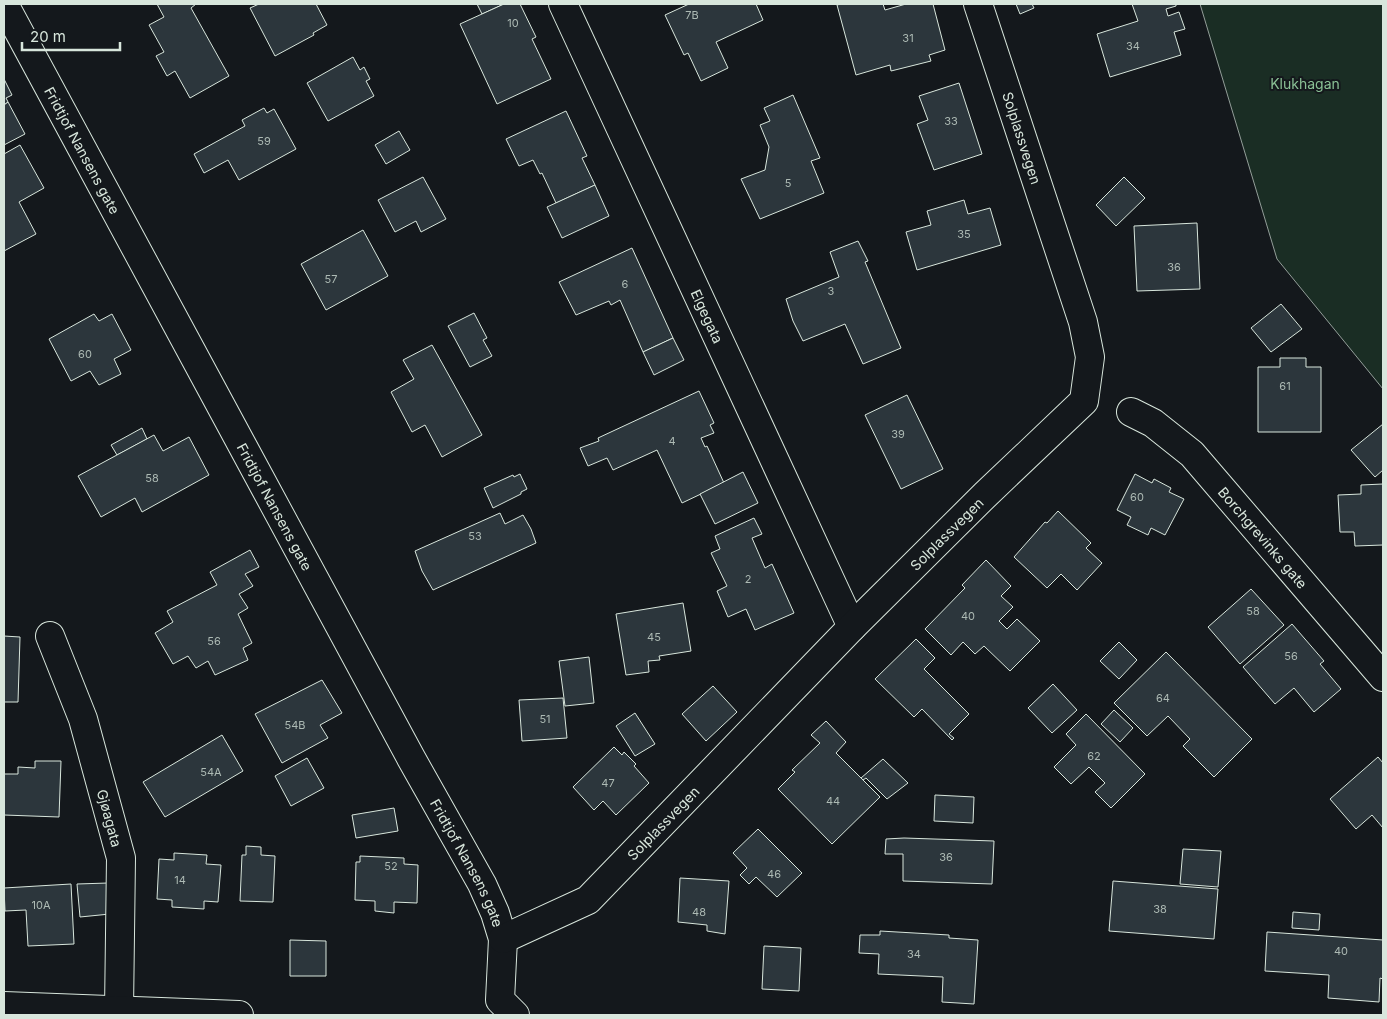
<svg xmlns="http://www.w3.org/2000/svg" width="1387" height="1019" font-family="Inter,sans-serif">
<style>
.green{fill:#1a2d24;stroke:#939e99}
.building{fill:#2c363c;stroke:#d8e6dc}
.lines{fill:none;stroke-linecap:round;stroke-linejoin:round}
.minor-casing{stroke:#d8e6dc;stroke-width:30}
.minor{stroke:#14181c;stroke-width:28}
.labels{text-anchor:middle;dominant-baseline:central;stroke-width:4;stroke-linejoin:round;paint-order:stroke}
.number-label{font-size:11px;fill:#adbab4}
.park-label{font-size:14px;fill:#8ac095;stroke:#14181c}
.street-label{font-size:14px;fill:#d8e6dc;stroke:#14181c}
</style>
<rect width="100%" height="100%" fill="#14181c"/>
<!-- green -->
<polygon class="green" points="1200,4 1383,4 1383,389 1277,259"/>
<!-- building -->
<g class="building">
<polygon points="157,4 196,4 191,8 229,76 190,98 175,71 167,76 156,56 164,52 149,25 164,17"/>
<polygon points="259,4 316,4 327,25 313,33 314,35 275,56 250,8"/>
<polygon points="477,4 504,4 482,14"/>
<polygon points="504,4 520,4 536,37 532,39 551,79 497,104 460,24"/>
<polygon points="689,4 756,4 763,20 716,42 728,68 701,81 688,53 684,55 665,15"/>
<polygon points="841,4 883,4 885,10 906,4 933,4 945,50 929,55 931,61 891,71 890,65 856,75 837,5"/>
<polygon points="1016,4 1032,4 1034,8 1020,14"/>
<polygon points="1132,4 1176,4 1176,6 1166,9 1168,16 1179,12 1185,29 1174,32 1181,55 1110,77 1097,34 1138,21"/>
<polygon points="353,57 360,70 364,67 370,79 366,81 374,96 328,121 307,83"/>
<polygon points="4,79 12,95 6,98 8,102 4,105"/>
<polygon points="959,83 982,154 934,170 917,124 928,120 919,96"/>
<polygon points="793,95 820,158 811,161 824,193 760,219 741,179 765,170 769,147 760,125 770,121 764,108"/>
<polygon points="8,102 25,134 4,145 4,105"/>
<polygon points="264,108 267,113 274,109 296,149 239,180 228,160 204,173 194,154 245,126 242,120"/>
<polygon points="566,111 587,156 582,158 595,185 556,203 542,173 540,174 533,160 519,166 506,139"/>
<polygon points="399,131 410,150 386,164 375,145"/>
<polygon points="20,145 44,188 19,202 36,234 4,251 4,154"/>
<polygon points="423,177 446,219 421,232 416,221 395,232 378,200"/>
<polygon points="1124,177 1145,198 1116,226 1096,205"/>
<polygon points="595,185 609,216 562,238 547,207"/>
<polygon points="964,200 968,214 990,208 1001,245 917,270 906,232 931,225 927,211"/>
<polygon points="1197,223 1200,289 1137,291 1134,226"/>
<polygon points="363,230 388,276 326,310 301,264"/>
<polygon points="858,241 868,261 865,262 901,348 863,364 845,324 803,341 793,321 786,299 839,277 830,252"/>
<polygon points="632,248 673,338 643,352 620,300 611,305 609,301 576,315 559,282"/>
<polygon points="1281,304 1302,329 1271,352 1251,328"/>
<polygon points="474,313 487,338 483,340 492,356 470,367 448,326"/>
<polygon points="94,314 99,321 112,314 131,350 114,359 121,374 99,385 90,371 71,381 49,339"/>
<polygon points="673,338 684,360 654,375 643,352"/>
<polygon points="432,345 482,435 442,457 425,425 412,432 391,392 414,379 403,360"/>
<polygon points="1280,358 1306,358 1306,367 1321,367 1321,432 1258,432 1258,367 1280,367"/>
<polygon points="699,391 714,423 710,425 714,433 701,438 705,447 707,446 724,483 682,503 657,450 613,470 607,458 588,466 580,448 599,441 598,438"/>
<polygon points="907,395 943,469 901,489 865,415"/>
<polygon points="1383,424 1383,470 1375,477 1351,450"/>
<polygon points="142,428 147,439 117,455 111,445"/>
<polygon points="154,435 163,451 189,437 209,475 142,512 135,498 101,517 78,476"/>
<polygon points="743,472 758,503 715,524 700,494"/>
<polygon points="520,474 527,489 521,492 521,494 493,508 484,488 513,475 514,477"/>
<polygon points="1135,474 1152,483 1154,479 1171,488 1169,492 1184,499 1165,535 1151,528 1148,535 1127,525 1131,517 1117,510"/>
<polygon points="1383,484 1383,545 1355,546 1354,532 1340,532 1338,495 1361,494 1361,485"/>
<polygon points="1058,511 1091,543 1086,548 1102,563 1077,590 1061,574 1047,588 1014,557 1045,522 1047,523"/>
<polygon points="500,513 505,524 523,515 531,529 536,543 433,590 422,571 415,551"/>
<polygon points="754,518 762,534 752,538 765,568 772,564 794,613 755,630 746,609 728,617 717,591 727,586 711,553 720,549 715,536"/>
<polygon points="250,550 259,567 245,574 253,586 239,594 248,608 238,614 252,643 243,648 248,660 215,675 208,661 196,668 188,656 173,664 155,633 173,622 167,611 217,585 210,572"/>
<polygon points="986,560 1011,586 1001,596 1013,607 999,621 1007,629 1017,619 1040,641 1010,671 984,646 975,654 963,642 951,655 925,629 965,588 962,585"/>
<polygon points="1251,589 1284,625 1240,664 1208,627"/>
<polygon points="683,603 691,651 659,656 660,660 648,661 649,672 626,675 616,614"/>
<polygon points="1292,624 1324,661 1320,664 1341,689 1314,712 1294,688 1275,704 1243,667"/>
<polygon points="4,636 20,637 18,702 4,702"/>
<polygon points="916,639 935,658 924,669 969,714 949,734 954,738 952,740 922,709 914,717 875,679"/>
<polygon points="1119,642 1137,660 1119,679 1100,661"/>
<polygon points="1166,652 1252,739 1214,777 1183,746 1190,739 1168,716 1147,736 1114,703"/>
<polygon points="589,657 594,703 565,706 559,661"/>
<polygon points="322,680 342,713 320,725 328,738 282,763 255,714"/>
<polygon points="1053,684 1077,710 1052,733 1028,708"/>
<polygon points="713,686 737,712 706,741 682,714"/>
<polygon points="563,698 567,738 522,741 519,700"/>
<polygon points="1114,710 1133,728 1120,742 1101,724"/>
<polygon points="635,713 655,744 635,756 616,726"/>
<polygon points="1086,714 1145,774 1111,808 1095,792 1105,783 1089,767 1071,784 1054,767 1076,745 1066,734"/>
<polygon points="826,721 846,742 836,753 880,797 832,844 778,789 795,772 792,770 820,743 811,735"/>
<polygon points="222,735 243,771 165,817 143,782"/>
<polygon points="614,747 622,755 624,752 636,764 634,766 649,783 616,815 603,801 594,810 573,787"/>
<polygon points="1378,757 1383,763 1383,828 1372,815 1356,829 1330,799"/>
<polygon points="307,758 324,788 291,806 275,776"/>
<polygon points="883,759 908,783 887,799 866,778 863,780 861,778"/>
<polygon points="35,761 61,761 59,817 4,815 4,774 18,774 18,767 35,768"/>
<polygon points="935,795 974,797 973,823 934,821"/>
<polygon points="394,808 398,831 356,838 352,815"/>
<polygon points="758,829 802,873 777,897 756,877 749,884 740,875 747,868 733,853"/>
<polygon points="904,838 994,841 992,884 903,881 903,854 885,854 886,839"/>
<polygon points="246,846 261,847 261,855 275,856 273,902 240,901 242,855 246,855"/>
<polygon points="1183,849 1221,851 1218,887 1180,884"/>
<polygon points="174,853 207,855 206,864 221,865 218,902 204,901 204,909 172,907 172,900 157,899 159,859 174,860"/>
<polygon points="360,856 404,858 404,864 418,865 417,903 394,902 394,913 375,911 375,901 355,900 356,862 360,862"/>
<polygon points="680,878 729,881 725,934 707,931 707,925 678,922"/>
<polygon points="1113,881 1218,889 1214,939 1109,931"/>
<polygon points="108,883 110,914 80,917 77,884"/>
<polygon points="71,884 74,944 28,946 26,910 5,911 4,888"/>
<polygon points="1293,912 1320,914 1319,930 1292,928"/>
<polygon points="880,931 949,935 949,938 978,940 974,1004 942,1002 943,977 878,974 879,954 859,953 860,935 880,935"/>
<polygon points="1267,932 1383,940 1383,979 1380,978 1379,1002 1328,998 1329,975 1265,971"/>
<polygon points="290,940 326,941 326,976 290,976"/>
<polygon points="764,946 801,948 799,991 762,989"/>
</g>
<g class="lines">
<defs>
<g id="minor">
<path id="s1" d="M 4,4 L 411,758 L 482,884 L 495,913 L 503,939 L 500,1000 L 515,1015"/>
<path id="s2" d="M 563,4 L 852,627"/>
<path id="s3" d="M 1131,412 L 1153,423 L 1192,454 L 1383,677"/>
<path id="s4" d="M 50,636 L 83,719 L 121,858 L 119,1010"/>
<path id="s5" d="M 503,939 L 588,900 L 852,627 L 985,495 L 1084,401 L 1090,357 L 1083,322 L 978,4"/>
<polyline points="4,1006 239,1015"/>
</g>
</defs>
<!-- minor casing -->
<use href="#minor" class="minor-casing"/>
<!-- minor -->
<use href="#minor" class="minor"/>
</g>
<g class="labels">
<!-- number labels -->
<g class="number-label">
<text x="692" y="15">7B</text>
<text x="513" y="23">10</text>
<text x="908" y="38">31</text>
<text x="1133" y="46">34</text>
<text x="951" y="121">33</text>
<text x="264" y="141">59</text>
<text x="788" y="183">5</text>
<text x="964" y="234">35</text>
<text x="1174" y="267">36</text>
<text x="331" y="279">57</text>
<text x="625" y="284">6</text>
<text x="831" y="291">3</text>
<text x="85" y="354">60</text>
<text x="1285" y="386">61</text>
<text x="898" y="434">39</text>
<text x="672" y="441">4</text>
<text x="152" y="478">58</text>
<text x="1137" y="497">60</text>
<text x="475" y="536">53</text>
<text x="748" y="579">2</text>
<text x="1253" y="611">58</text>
<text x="968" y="616">40</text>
<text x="654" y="637">45</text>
<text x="214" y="641">56</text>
<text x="1291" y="656">56</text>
<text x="1163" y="698">64</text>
<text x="545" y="719">51</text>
<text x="295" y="725">54B</text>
<text x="1094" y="756">62</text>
<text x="211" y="772">54A</text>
<text x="608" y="783">47</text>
<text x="833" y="801">44</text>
<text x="946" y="857">36</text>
<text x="391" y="866">52</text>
<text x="774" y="874">46</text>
<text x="180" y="880">14</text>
<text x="41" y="905">10A</text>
<text x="1160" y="909">38</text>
<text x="699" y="912">48</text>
<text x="1341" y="951">40</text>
<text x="914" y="954">34</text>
</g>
<!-- park labels -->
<g class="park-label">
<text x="1305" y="83">Klukhagan</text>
</g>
<!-- street labels -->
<g class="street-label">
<text transform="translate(1022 138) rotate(72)">Solplassvegen</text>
<text stroke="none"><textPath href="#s1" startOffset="166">Fridtjof Nansens gate</textPath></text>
<text stroke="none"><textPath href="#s2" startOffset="344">Elgegata</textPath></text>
<text stroke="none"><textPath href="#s1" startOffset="571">Fridtjof Nansens gate</textPath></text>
<text stroke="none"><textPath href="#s5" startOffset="606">Solplassvegen</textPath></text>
<text stroke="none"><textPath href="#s3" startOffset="184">Borchgrevinks gate</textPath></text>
<text stroke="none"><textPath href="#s4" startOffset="192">Gjøagata</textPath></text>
<text stroke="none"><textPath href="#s5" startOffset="201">Solplassvegen</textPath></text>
<text stroke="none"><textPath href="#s1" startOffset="976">Fridtjof Nansens gate</textPath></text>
</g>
</g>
<!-- border -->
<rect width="1387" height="1019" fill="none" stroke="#d8e6dc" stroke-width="10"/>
<!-- scale -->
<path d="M22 42v8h98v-8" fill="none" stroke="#d8e6dc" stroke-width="2.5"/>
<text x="30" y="42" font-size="15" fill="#d8e6dc" stroke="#14181c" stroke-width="4" paint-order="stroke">20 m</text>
</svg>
